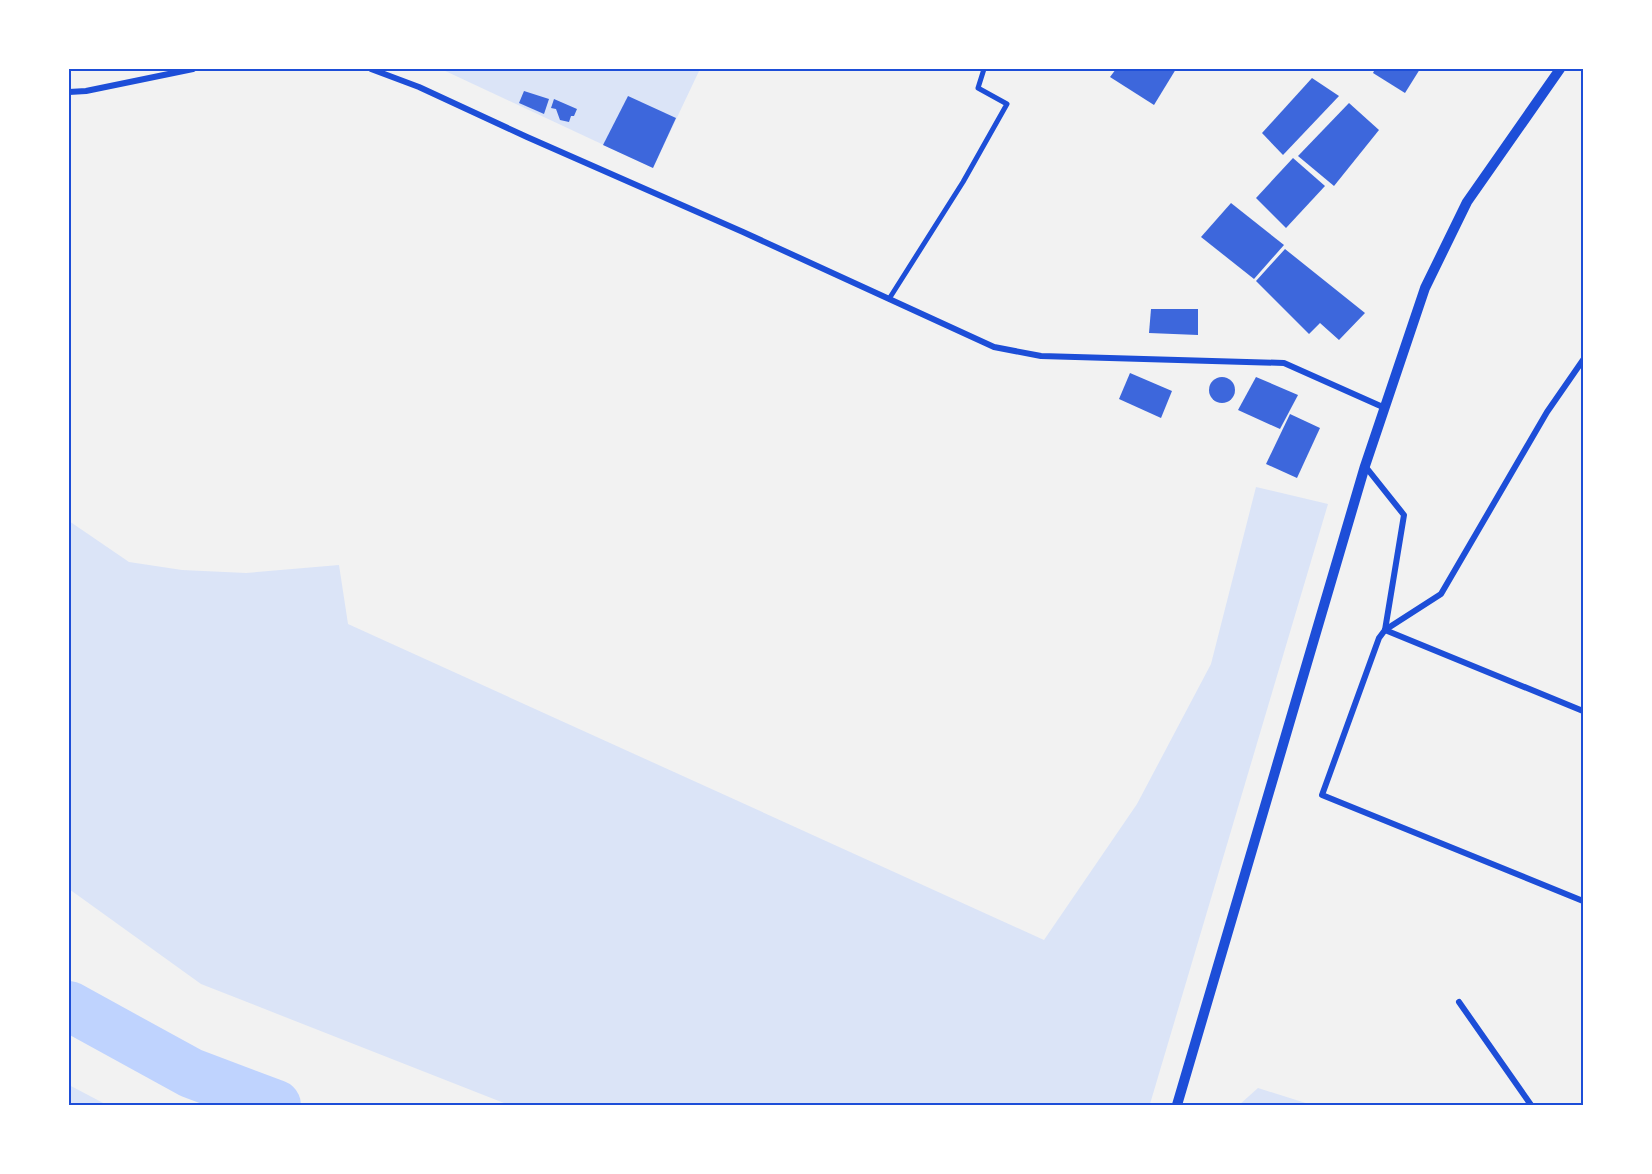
<svg xmlns="http://www.w3.org/2000/svg" width="1652" height="1174" font-family="'DejaVu Sans',sans-serif">
<style>
.green{fill:#dbe4f7}
.lines{fill:none;stroke-linecap:round;stroke-linejoin:round}
.river{stroke:#bfd3fe;stroke-width:50}
.building{fill:#3d67dc}
.pedestrian{stroke:#1d4ed8;stroke-width:5}
.minor{stroke:#1d4ed8;stroke-width:6}
.tertiary{stroke:#1d4ed8;stroke-width:10}
.neatline{fill:none;stroke:#1d4ed8;stroke-width:2}
</style>
<rect width="100%" height="100%" fill="#f2f2f2"/>
<!-- green -->
<g class="green">
<polygon points="441,69 700,69 653,168"/>
<polygon points="1256,487 1328,504 1150,1104 1153,1105 509,1105 201,984 69,889 69,521 129,562 182,570 246,573 339,565 348,624 1044,940 1137,804 1211,664"/>
<polygon points="69,1085 107,1105 69,1105"/>
<polygon points="1258,1088 1312,1105 1239,1105"/>
</g>
<g class="lines">
<!-- river -->
<polyline class="river" points="69,1006 191,1073 276,1105"/>
</g>
<!-- building -->
<g class="building">
<polygon points="1116,69 1176,69 1154,105 1110,77"/>
<polygon points="1375,69 1420,69 1405,93 1373,73"/>
<polygon points="1312,78 1339,96 1283,155 1262,133"/>
<polygon points="524,91 549,99 544,114 519,103"/>
<polygon points="628,96 676,118 653,168 603,145"/>
<polygon points="554,99 577,109 574,116 571,116 569,122 560,120 556,109 551,108"/>
<polygon points="1349,103 1379,130 1334,186 1298,156"/>
<polygon points="1293,158 1325,186 1286,228 1256,198"/>
<polygon points="1231,203 1284,245 1254,279 1201,237"/>
<polygon points="1285,249 1365,313 1339,340 1320,323 1309,334 1256,281"/>
<polygon points="1151,309 1198,309 1198,335 1149,333"/>
<polygon points="1130,373 1172,391 1161,418 1119,399"/>
<circle cx="1222" cy="390" r="13"/>
<polygon points="1256,377 1298,395 1280,429 1238,410"/>
<polygon points="1290,414 1320,428 1297,478 1266,464"/>
</g>
<g class="lines">
<!-- pedestrian -->
<polyline class="pedestrian" points="889,299 963,182 1007,104 978,88 984,69"/>
<!-- minor -->
<g class="minor">
<polyline points="371,69 419,87 527,137 743,232 994,347 1041,356 1284,363 1385,408"/>
<polyline points="69,92 86,91 193,69"/>
<polyline points="1583,360 1547,412 1441,594 1385,630 1379,638 1322,795 1583,901"/>
<polyline points="1365,466 1404,515 1385,630"/>
<polyline points="1385,630 1583,711"/>
<polyline points="1459,1002 1531,1105"/>
</g>
<!-- tertiary -->
<polyline class="tertiary" points="1177,1105 1365,466 1425,288 1467,202 1560,69"/>
</g>
<!-- border -->
<rect width="1652" height="1174" fill="none" stroke="#ffffff" stroke-width="141"/>
<rect x="70" y="70" width="1512" height="1034" class="neatline"/>
</svg>
